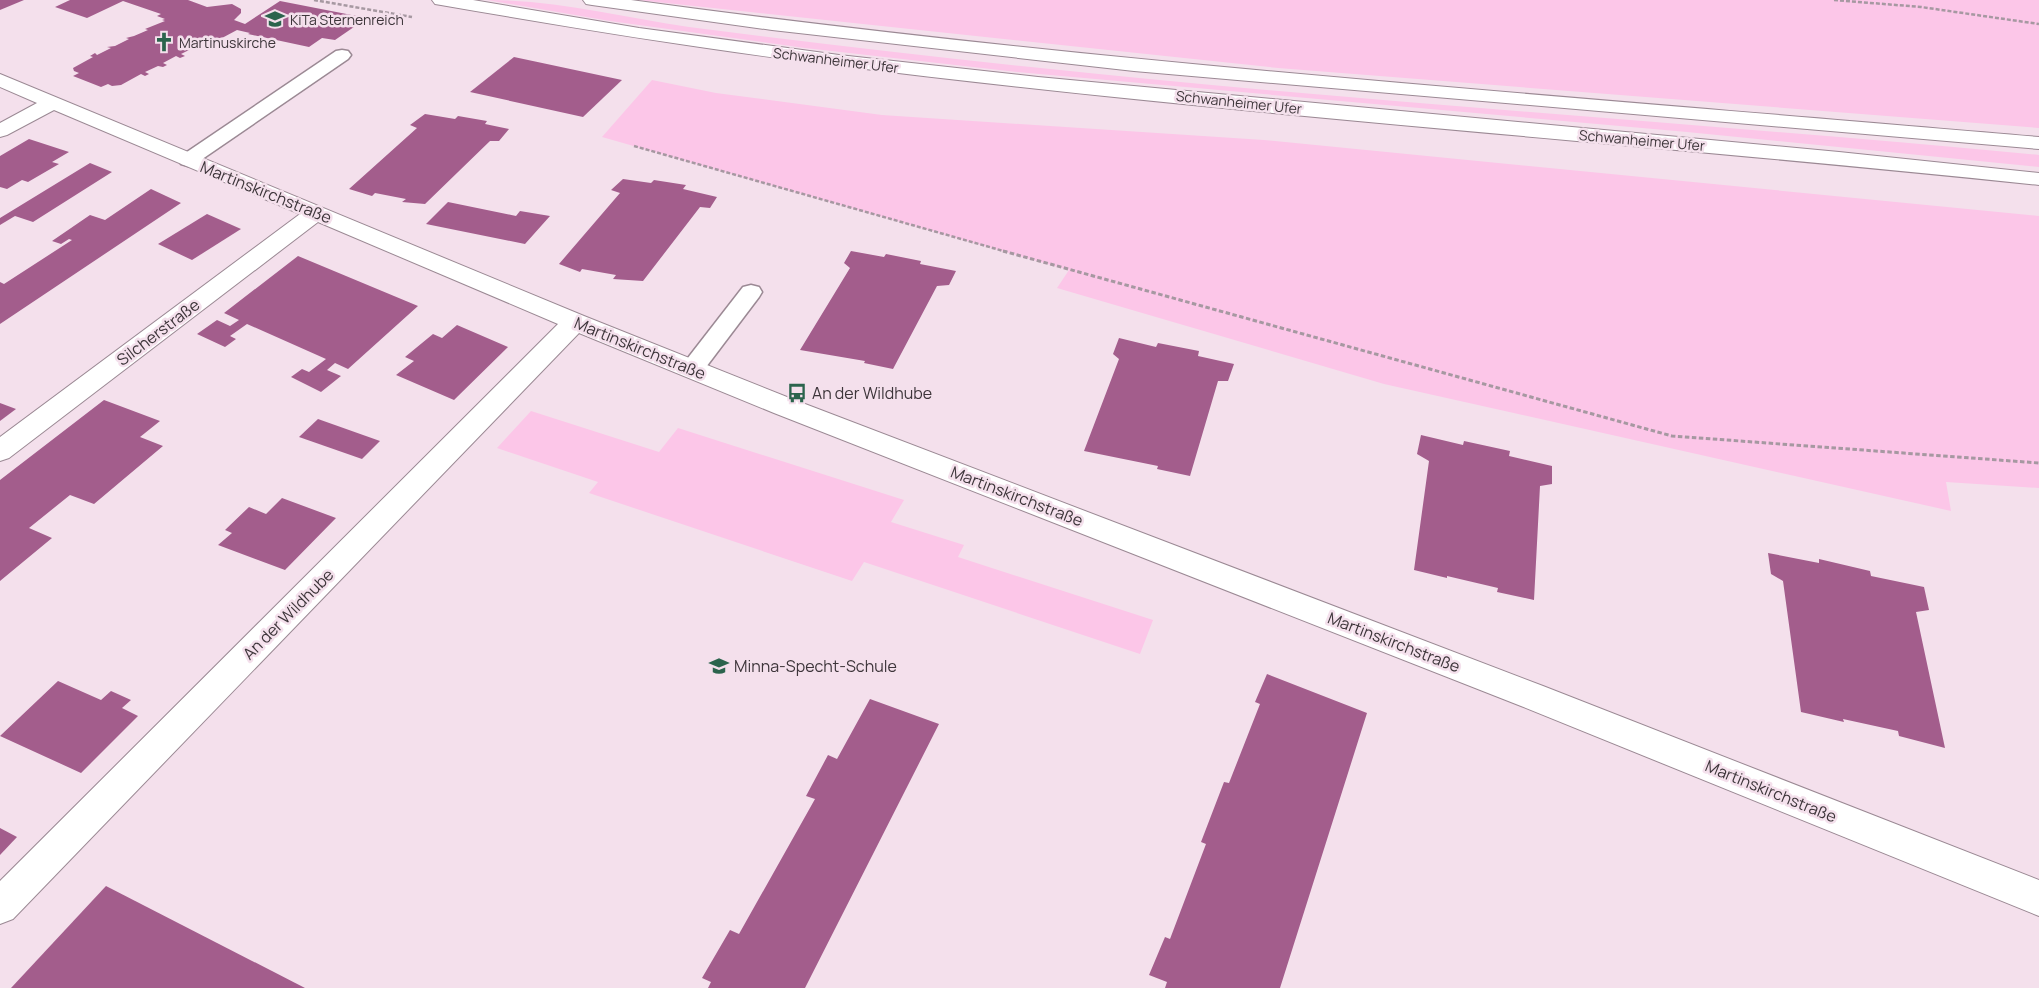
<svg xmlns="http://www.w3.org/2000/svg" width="2039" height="988" font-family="Manrope,sans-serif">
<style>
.green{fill:#fcc6e8}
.building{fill:#a35d8c}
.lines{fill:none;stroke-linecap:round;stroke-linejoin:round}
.service-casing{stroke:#9b8994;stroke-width:3}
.minor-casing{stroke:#9b8994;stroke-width:2}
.secondary-casing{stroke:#9b8994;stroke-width:2}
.path-far1{stroke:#a698a1;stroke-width:2.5;stroke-dasharray:4 2;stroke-linecap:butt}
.path{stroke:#a698a1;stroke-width:3;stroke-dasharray:4.5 2.5;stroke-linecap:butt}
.service{fill:#fff;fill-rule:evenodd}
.minor{fill:#fff;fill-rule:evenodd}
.secondary{fill:#fff;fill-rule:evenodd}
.labels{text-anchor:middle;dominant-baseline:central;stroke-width:5;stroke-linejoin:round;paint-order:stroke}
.far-poi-label{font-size:14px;fill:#3d353a;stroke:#f4e0ec;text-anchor:start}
.far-street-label{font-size:14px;fill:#3d353a;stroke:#f4e0ec}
.street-label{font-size:16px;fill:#3d353a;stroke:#f4e0ec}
.poi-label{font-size:16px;fill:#3d353a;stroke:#f4e0ec;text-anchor:start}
</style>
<rect width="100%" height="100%" fill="#f4e0ec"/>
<!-- green -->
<g class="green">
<path d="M 487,0 C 555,0 622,17 689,27 C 803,42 917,55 1031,67 C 1367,103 1703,123 2039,155 L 2039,167 L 1687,132 L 1017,72 L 805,48 L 610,21 Z"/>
<polygon points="638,0 2039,0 2039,128 1278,68"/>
<polygon points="652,80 716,93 882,115 1264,140 2039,216 2039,488 1946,482 1951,511 1384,384 1057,288 1069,270 602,137"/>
<polygon points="531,411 659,452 678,428 904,500 891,522 964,545 958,557 1153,620 1140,654 864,562 852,581 589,493 598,482 497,448"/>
</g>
<!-- building -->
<g class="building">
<polygon points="0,0 24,0 0,10"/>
<polygon points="70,0 188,0 207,7 232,4 241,9 241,13 234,20 245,24 280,1 367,18 335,40 322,38 309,47 248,34 250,33 237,30 222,38 212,38 200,44 203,46 199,48 195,47 181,54 185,56 180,58 176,56 163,63 167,65 163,67 158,66 145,72 149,74 145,76 141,74 121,85 112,86 108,84 101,87 73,76 79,73 74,71 73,68 93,57 90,56 95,53 97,55 111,48 107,47 115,46 129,39 126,38 134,36 148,30 145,29 165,21 162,20 165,19 157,16 161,14 123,1 87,18 55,7"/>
<polygon points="514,57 622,80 583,117 470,92"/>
<polygon points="425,114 455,119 458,116 487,121 485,124 509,129 499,141 490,141 425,204 402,202 406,199 375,193 372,196 349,189 417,128 410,125"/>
<polygon points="29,139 69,152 52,162 59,164 28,182 22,180 7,189 0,187 0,156"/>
<polygon points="90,163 112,172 33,222 15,216 0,225 0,218"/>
<polygon points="623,179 651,183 654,180 686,185 683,189 717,197 710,208 700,207 643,281 613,279 616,275 582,269 580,272 559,264 620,193 611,190"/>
<polygon points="151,189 181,203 0,324 0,282 4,284 72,240 69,239 61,244 52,241 90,215 105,220"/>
<polygon points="448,202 516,216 520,211 550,216 525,244 426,224"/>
<polygon points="207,214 241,229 192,260 158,244"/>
<polygon points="851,251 884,257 886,254 921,261 920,264 956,271 949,285 937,286 893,369 864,363 865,361 800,350 850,268 844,263"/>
<polygon points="298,256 418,306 348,369 335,363 327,370 341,376 321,392 291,377 302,369 309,372 326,359 247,324 230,336 236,339 225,347 197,334 217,320 230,326 239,320 224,313"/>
<polygon points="457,325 508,347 454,400 396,375 414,361 405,357 433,334 442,338"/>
<polygon points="1119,338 1156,347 1158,343 1199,351 1198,356 1234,364 1228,381 1218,381 1190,476 1157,469 1158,466 1084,451 1119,359 1113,354"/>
<polygon points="104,400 160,421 140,437 163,446 94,504 70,495 29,528 52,538 0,581 0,480"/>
<polygon points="0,403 16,409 0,421"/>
<polygon points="318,419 380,441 362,459 299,437"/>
<polygon points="1421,435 1463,445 1464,441 1510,451 1509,456 1552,466 1552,484 1540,486 1534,600 1497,592 1498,588 1447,576 1447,578 1414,570 1429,461 1417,454"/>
<polygon points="282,498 336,518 285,570 218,545 232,533 225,530 249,507 266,514"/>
<polygon points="1768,553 1819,563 1819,559 1870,571 1871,576 1924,587 1929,610 1916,612 1945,748 1899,736 1898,731 1843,719 1844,722 1801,712 1783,581 1771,574"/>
<polygon points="1267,674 1367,713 1280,988 1165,988 1167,982 1149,975 1165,937 1170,939 1206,844 1201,842 1224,782 1229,783 1260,704 1255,702"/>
<polygon points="58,681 101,700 111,691 131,700 122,708 138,716 81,773 0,736"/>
<polygon points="870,699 939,724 805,988 708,988 711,982 702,978 730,930 739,934 815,799 806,796 828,755 837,759"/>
<polygon points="0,828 17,837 0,855"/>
<polygon points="106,886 305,988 11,988"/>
</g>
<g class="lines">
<defs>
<g id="service">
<polygon points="342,50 348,51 351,55 348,59 195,164 188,166 181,164 179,160 181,156 336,51"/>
<polygon points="751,285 759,287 762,292 759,297 700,375 692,377 684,375 681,369 684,363 743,287"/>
</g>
<polygon id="minor" points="0,74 584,316 792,399 1543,686 2039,880 2039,916 1521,706 774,413 579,333 13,919 0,924 0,881 558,324 318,222 9,458 0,461 0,437 300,214 54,110 7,135 0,137 0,123 37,103 0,87"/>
<g id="secondary">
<path d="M 432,0 L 473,0 L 639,28 L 839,55 L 1038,77 L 1839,152 L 2039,173 L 2039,185 C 1640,143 1239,116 841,66 C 707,50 574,28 441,5 L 435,4 Z"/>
<path d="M 583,0 L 631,0 C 1098,64 1569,96 2039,137 L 2039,149 L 1134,71 L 772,30 L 592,5 L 586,4 Z"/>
</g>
</defs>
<!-- service casing -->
<use href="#service" class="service-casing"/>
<!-- minor casing -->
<use href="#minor" class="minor-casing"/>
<!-- secondary casing -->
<use href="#secondary" class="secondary-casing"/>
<!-- path-far1 -->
<g class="path-far1">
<polyline points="314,0 412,17"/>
<polyline points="1834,0 1921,7 2039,24"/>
<polyline points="634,146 1007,252"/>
</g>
<!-- path -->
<polyline class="path" points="1003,251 1672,436 2039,463"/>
<!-- service -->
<use href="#service" class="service"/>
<!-- minor -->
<use href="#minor" class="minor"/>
<!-- secondary -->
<use href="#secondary" class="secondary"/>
</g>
<!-- icons -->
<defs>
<symbol id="school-bare" viewBox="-9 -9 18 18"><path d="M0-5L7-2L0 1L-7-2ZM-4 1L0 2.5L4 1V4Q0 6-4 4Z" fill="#2b644d" stroke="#f4e0ec" stroke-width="2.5" paint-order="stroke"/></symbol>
<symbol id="church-bare" viewBox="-9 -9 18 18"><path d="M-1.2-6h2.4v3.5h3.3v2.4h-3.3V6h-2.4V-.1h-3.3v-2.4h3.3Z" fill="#2b644d" stroke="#f4e0ec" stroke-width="2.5" paint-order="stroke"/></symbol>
<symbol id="bus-bare" viewBox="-9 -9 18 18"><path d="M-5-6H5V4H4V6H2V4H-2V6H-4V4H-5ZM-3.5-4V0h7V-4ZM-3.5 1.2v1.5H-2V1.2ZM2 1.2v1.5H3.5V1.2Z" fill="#2b644d" stroke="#f4e0ec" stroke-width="2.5" paint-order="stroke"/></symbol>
</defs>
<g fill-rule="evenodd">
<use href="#school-bare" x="261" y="5" width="28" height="28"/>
<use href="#church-bare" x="150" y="28" width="28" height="28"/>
<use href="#bus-bare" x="783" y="379" width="28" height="28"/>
<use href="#school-bare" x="705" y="652" width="28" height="28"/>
</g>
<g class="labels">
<!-- far-poi labels -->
<g class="far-poi-label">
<text x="290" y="19">KiTa Sternenreich</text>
<text x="179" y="42">Martinuskirche</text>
</g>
<!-- far-street labels -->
<g class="far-street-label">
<text transform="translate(836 60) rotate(7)">Schwanheimer Ufer</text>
<text transform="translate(1239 102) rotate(6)">Schwanheimer Ufer</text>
<text transform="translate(1642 140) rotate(5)">Schwanheimer Ufer</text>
</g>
<!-- street labels -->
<g class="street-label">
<text transform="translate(266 192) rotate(22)">Martinskirchstraße</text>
<text transform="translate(158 332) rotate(-37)">Silcherstraße</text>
<text transform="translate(640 348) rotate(22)">Martinskirchstraße</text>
<text transform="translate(1017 496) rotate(21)">Martinskirchstraße</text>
<text transform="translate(288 614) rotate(-45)">An der Wildhube</text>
<text transform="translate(1394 642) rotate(21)">Martinskirchstraße</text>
<text transform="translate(1771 791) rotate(22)">Martinskirchstraße</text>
</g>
<!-- poi labels -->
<g class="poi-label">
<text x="812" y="393">An der Wildhube</text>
<text x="734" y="666">Minna-Specht-Schule</text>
</g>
</g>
</svg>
